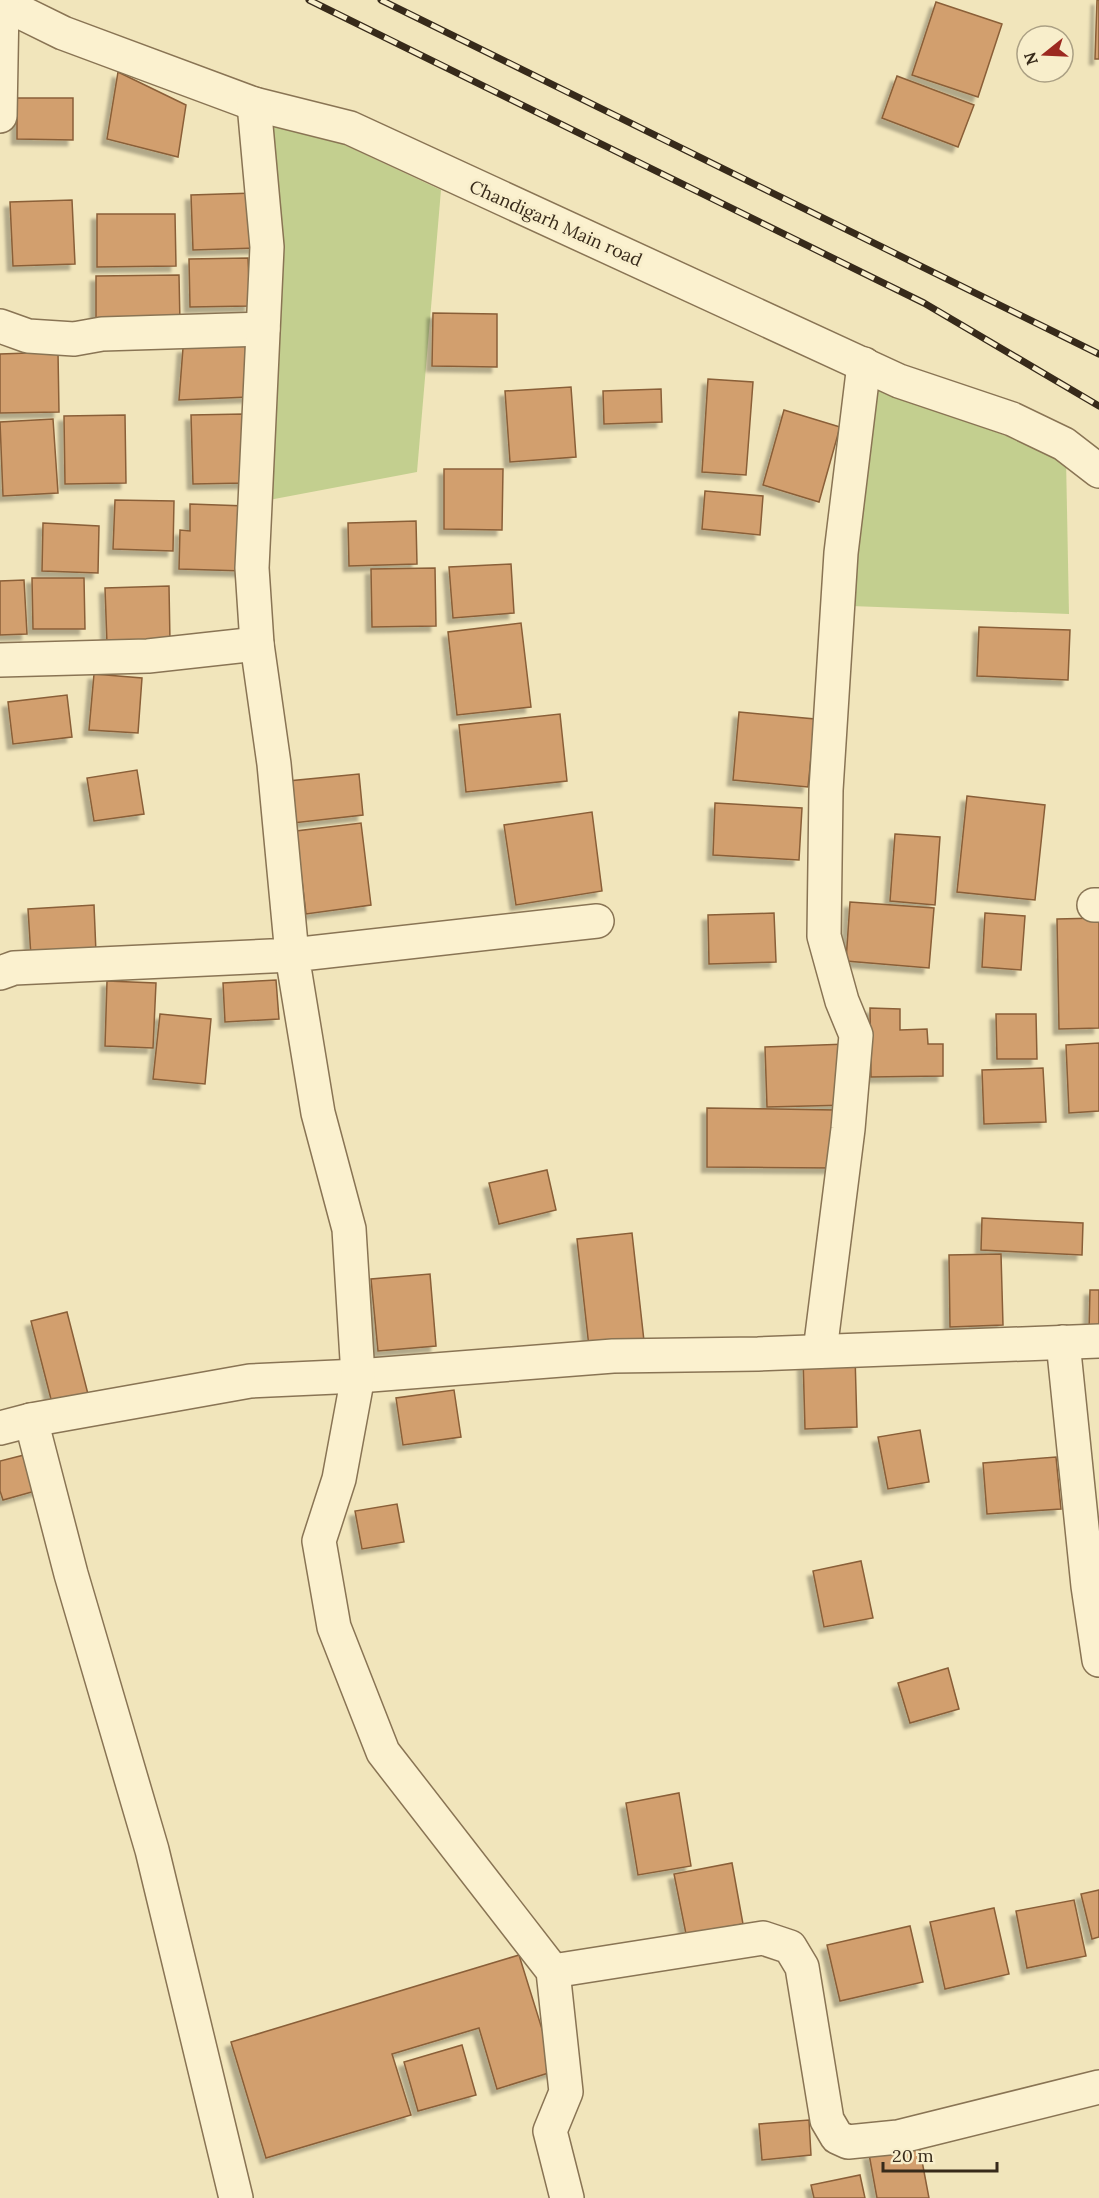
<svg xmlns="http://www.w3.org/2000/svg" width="1099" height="2198" font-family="Lora,serif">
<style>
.green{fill:#c3cf8f}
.building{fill:#d29f6e;stroke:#8a5f38;stroke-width:1.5;filter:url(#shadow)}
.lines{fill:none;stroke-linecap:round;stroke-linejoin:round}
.street-casing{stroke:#897454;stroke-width:36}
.street{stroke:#fbf1cf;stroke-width:33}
.rail-casing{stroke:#372a1a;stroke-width:7}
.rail{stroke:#f8eecb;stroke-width:4.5;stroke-dasharray:14;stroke-linecap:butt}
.labels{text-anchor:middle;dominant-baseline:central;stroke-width:6;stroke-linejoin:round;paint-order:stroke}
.street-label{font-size:18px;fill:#372a1a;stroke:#f8eecb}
</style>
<defs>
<filter id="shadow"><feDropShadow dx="-5.5" dy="5.5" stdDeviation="1.5" flood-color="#0004"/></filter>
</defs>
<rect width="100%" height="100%" fill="#f1e5bb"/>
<!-- green -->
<g class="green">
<polygon points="272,111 441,190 417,472 269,500"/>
<polygon points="872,386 1066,458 1069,614 851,606"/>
</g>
<!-- building -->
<g class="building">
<polygon points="1097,0 1099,0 1099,59 1095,59"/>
<polygon points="936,2 1002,24 978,97 912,75"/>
<polygon points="118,72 186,105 178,157 107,139"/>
<polygon points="897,76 974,105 958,147 882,118"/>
<polygon points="17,98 73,98 73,140 17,139"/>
<polygon points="254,193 256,248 193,250 191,195"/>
<polygon points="72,200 75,264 13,266 10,202"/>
<polygon points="97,214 175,214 176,266 97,267"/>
<polygon points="248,258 250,306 190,307 189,259"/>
<polygon points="179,275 180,324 96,325 96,276"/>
<polygon points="433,313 497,314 497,367 432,366"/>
<polygon points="245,340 249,397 179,400 183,348"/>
<polygon points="58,352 59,412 0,413 0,354"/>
<polygon points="708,379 753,382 746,475 702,472"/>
<polygon points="571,387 576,457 510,462 505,391"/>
<polygon points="661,389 662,422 604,424 603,391"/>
<polygon points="784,410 840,427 819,502 763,485"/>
<polygon points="244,414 246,483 193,484 191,415"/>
<polygon points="125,415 126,483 65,484 64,416"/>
<polygon points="53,419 58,493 3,496 0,422"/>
<polygon points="444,469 503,469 502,530 444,529"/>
<polygon points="705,491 763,496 760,535 702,529"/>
<polygon points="115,500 174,501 173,551 113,549"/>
<polygon points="190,504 246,506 244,571 179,569 180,530 190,531"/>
<polygon points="416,521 417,564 349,566 348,523"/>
<polygon points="43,523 99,526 98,573 42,571"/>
<polygon points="511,564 514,613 453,618 449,567"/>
<polygon points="435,568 436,626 372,627 371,569"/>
<polygon points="32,578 84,578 85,629 33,629"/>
<polygon points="24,580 27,634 0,635 0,581"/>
<polygon points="169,586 170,642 107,644 105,588"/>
<polygon points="521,623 531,707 457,715 448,632"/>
<polygon points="979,627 1070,630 1068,680 977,676"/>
<polygon points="94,674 142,678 138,733 89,730"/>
<polygon points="67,695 72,737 13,744 8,702"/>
<polygon points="739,712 815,719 808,787 733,780"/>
<polygon points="560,714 567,781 466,792 459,725"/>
<polygon points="137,770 144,814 94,821 87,778"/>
<polygon points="359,774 363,815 293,823 288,781"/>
<polygon points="967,796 1045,805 1035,900 957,892"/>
<polygon points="715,803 802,808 799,860 713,855"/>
<polygon points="592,812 602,891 516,905 504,825"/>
<polygon points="361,823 371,905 306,914 296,831"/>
<polygon points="895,834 940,837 935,905 890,901"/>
<polygon points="850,902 934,908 929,968 846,961"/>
<polygon points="94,905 96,953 31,957 28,909"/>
<polygon points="774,913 776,962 709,964 708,915"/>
<polygon points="985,913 1025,916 1021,970 982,967"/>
<polygon points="1099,918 1099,1028 1059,1029 1057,919"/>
<polygon points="276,980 279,1019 225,1022 223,983"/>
<polygon points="107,981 156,983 153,1048 105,1046"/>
<polygon points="870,1008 900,1009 900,1030 927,1029 928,1044 943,1044 943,1076 871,1077"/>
<polygon points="160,1014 211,1019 205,1084 153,1079"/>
<polygon points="996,1014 1036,1014 1037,1059 997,1059"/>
<polygon points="1099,1043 1099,1111 1069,1113 1066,1045"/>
<polygon points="847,1044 849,1105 767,1107 765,1047"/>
<polygon points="1043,1068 1046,1122 984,1124 982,1070"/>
<polygon points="707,1108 835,1110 834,1168 707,1167"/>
<polygon points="547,1170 556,1210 499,1224 489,1183"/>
<polygon points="982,1218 1083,1223 1082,1255 981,1250"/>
<polygon points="632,1233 644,1341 589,1347 577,1239"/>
<polygon points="1001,1254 1003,1325 950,1327 949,1255"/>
<polygon points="430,1274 436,1346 378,1351 371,1279"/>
<polygon points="1090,1290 1099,1290 1099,1332 1089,1332"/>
<polygon points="67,1312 89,1398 53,1407 31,1321"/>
<polygon points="855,1355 857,1427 805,1429 803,1357"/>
<polygon points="454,1390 461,1437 403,1445 396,1398"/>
<polygon points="920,1430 929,1482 888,1489 878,1437"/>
<polygon points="36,1452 46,1488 3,1500 0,1491 0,1461"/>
<polygon points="1056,1457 1061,1509 987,1514 983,1463"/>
<polygon points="397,1504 404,1542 362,1549 355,1511"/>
<polygon points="861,1561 873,1618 824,1627 813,1571"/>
<polygon points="948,1668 959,1709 910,1723 898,1683"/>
<polygon points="679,1793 691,1866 638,1875 626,1803"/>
<polygon points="732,1863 743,1924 686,1934 674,1874"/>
<polygon points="1099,1890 1099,1937 1092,1939 1081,1894"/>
<polygon points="1074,1900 1086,1956 1027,1968 1016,1911"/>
<polygon points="994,1908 1009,1974 945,1989 930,1922"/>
<polygon points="910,1926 923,1982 840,2001 827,1945"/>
<polygon points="519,1955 555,2071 497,2089 479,2028 392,2054 411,2115 266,2158 231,2042"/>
<polygon points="462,2045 476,2095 418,2111 404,2062"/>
<polygon points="809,2120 811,2155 762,2160 759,2124"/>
<polygon points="919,2145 929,2198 877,2198 869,2154"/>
<polygon points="860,2175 865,2198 814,2198 811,2185"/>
</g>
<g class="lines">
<defs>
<g id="street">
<polyline points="0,2 63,33 254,104 350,128 899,381 1012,419 1064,444 1099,471"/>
<polyline points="0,116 2,4"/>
<polyline points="0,326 28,336 74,339 102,334 263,329"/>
<polyline points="0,660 148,656 257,644"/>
<polyline points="1094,905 1099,905"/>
<polyline points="0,973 14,968 292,955 274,764 257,644 252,568 267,247 254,104"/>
<polyline points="1063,1342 1088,1586 1099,1660"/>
<polyline points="820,1351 848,1129 856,1035 842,1001 824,936 826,790 841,553 864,364"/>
<polyline points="31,1420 71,1574 152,1850 236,2198"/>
<polyline points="0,1428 31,1420 250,1381 358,1376 613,1356 758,1354 1099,1341"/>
<polyline points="553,1971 763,1938 790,1947 802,1967 827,2120 837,2137 848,2142 898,2137 1099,2087"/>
<polyline points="567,2198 550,2131 566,2092 553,1971 383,1752 334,1627 319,1541 339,1479 358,1376 349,1229 318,1113 292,955 597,921"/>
</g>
</defs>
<!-- street casing -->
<use href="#street" class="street-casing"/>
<!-- street -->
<use href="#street" class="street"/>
<defs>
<g id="rail">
<polyline points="309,0 924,303 1099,406"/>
<polyline points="381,0 1099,354"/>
</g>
</defs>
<!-- rail casing -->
<use href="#rail" class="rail-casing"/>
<!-- rail -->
<use href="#rail" class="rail"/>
</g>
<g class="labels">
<!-- street labels -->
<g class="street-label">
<text transform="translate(556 223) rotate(24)">Chandigarh Main road</text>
</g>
</g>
<!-- north arrow -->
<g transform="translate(1045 54) rotate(252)"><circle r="28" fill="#f8eecb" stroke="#aba084" stroke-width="1.5"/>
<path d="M0-4.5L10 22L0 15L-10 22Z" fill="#9c2920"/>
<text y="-9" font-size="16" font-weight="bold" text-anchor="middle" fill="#372a1a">N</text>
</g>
<!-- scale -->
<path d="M883 2162v9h114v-9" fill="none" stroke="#372a1a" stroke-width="3"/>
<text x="892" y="2162" font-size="18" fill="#372a1a" stroke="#f8eecb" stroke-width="4.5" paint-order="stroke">20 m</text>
</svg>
